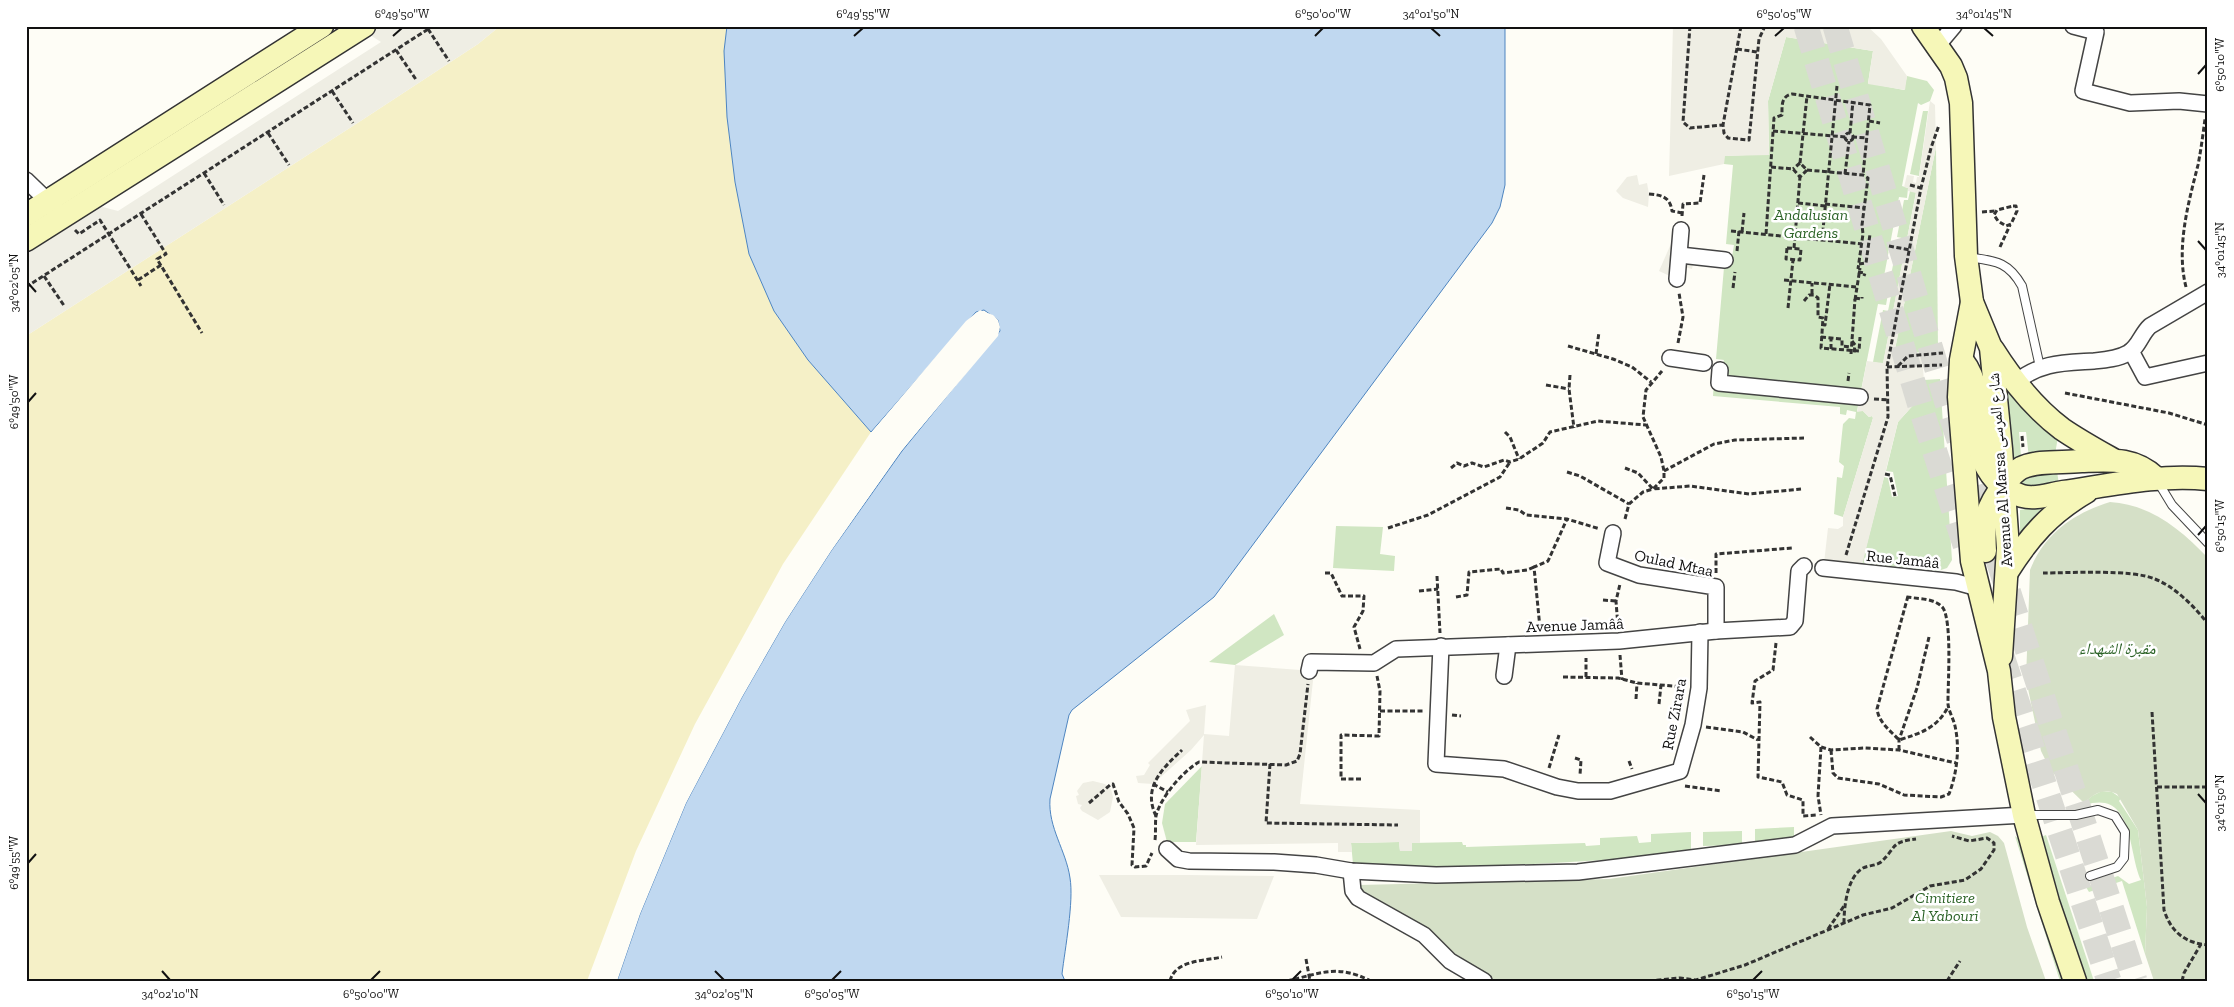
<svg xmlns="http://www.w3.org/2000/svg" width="2234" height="1007" font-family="'Zilla Slab','Noto Naskh Arabic',serif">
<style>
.green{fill:#d0e6c2}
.sand{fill:#f5f0c7}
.cemetery{fill:#d5e0c7}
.plaza{fill:#efeee4}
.water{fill:#c0d8f0;stroke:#4e85c0}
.pier{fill:#fefdf6}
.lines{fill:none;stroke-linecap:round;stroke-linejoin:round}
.primary-tunnel{stroke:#dadad4;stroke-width:25;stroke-dasharray:25 12;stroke-linecap:butt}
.lane-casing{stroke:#444;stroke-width:10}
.street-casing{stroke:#444;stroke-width:18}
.secondary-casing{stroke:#333;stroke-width:25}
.path{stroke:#333;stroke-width:3;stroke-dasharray:5 2.5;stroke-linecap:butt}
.lane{stroke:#fff;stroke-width:8}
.street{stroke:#fff;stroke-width:15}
.secondary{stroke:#f6f7b8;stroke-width:22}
.ticks{fill:none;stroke:#111;stroke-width:2}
.labels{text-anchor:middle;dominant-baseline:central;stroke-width:5;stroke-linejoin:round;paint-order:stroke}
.park-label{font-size:16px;font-style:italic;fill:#2c6327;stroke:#fff}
.street-label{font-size:16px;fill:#111;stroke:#fff}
.neatline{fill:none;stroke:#111;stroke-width:2}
.ticks-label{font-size:12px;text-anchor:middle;fill:#111}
</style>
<rect width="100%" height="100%" fill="#fefdf6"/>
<!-- green -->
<g class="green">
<polygon points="1786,37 1873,51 1868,83 1904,90 1907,76 1927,81 1934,90 1930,101 1921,105 1918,103 1902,186 1908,188 1907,198 1899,197 1881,292 1888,294 1886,305 1878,304 1857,411 1863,411 1869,417 1872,416 1873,418 1843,517 1834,514 1837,477 1842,478 1844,466 1839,462 1843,424 1849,418 1855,419 1856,412 1847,410 1846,415 1840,414 1840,407 1713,396 1715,365 1722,366 1724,360 1716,359 1725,256 1732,257 1734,245 1726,244 1733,165 1724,164 1724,156 1769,154 1768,101"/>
<polygon points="1923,111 1928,111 1919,176 1910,174"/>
<polygon points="1936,147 1938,351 1894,354"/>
<polygon points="1910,191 1916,192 1907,239 1897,237 1904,200 1908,200"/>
<polygon points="1899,253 1904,254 1883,364 1873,362 1883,310 1888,311 1892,291 1888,290 1895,255"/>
<polygon points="1940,379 1952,560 1947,568 1938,571 1862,563 1884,477 1888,478 1892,497 1898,496 1893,472 1886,471 1898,422 1925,392 1924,380"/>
<polygon points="2007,384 2058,437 2055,454 2029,458 2026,432 2019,432 2021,456 2014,464"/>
<polygon points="2057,471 2059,485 2032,490 2020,486 2020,480 2026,475"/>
<polygon points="2049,505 2033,519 2020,537 2020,510"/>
<polygon points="1336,526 1383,527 1380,554 1395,556 1394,571 1333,568"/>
<polygon points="1274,614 1284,635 1235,665 1209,662"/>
<polygon points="1202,766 1196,842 1167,842 1162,823 1165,804"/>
<path d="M 2102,791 L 2112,792 L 2121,798 L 2119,801 L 2138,830 L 2147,907 L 2145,954 L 2122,881 L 2089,892 L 2086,887 L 2118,876 L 2129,884 L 2141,880 C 2128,853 2134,789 2085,805 L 2084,803 L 2092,796 Z"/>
<polygon points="1794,827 1794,840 1755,841 1755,829"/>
<polygon points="1742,831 1742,845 1703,846 1703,832"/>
<path d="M 1691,832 L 1691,853 C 1578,863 1466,870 1353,864 L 1351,843 L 1399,842 L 1400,851 L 1412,851 L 1412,843 L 1462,842 L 1463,845 L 1466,845 L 1466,847 L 1585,843 L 1586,846 L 1600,845 L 1600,838 L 1637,836 L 1639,843 L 1651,842 L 1651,834 Z"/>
<polygon points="2046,835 2094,981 2084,981 2073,951 2041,837"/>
<polygon points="2015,836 2019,839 2064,981 2060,981 2058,975"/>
</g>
<!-- sand -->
<polygon class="sand" points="500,26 727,26 724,51 727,117 735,182 749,254 774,311 808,360 871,432 783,564 695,724 636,851 587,981 26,981 26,336 359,122 478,44"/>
<!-- cemetery -->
<g class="cemetery">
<path d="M 2110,502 C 2152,505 2180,529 2208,558 L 2208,981 L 2154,981 L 2145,954 L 2147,907 L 2138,830 L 2117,794 C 2103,787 2094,794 2084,803 L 2051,771 L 2041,751 L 2026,679 L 2030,570 C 2044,534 2074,513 2110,502 Z"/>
<polygon points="1951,831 1972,836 1990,832 1998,836 2004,843 2027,927 2046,981 1491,981 1459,956 1448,951 1428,928 1362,895 1359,885 1609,879"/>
</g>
<!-- plaza -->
<g class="plaza">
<polygon points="378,26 500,26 478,44 359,122 26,336 26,253 99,206 118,211 381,42 367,33"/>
<polygon points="1673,26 1867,26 1881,39 1907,76 1905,90 1868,84 1873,51 1786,37 1768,101 1769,155 1725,156 1724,164 1669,176"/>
<polygon points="1930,101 1935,105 1936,147 1894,354 1908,354 1909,358 1922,357 1925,392 1898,422 1861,569 1824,563 1828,528 1838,529 1843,526 1843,517 1873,418 1872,416 1869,417 1863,411 1857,412 1867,361 1883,363 1904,254 1899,253 1895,255 1888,252 1890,242 1906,244 1916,193 1908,191 1908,188 1904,187 1907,175 1914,176 1913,182 1916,183 1917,177 1919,177"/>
<polygon points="1637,175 1639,185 1647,183 1649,194 1648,207 1623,198 1616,191 1627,177"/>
<polygon points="1674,237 1684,247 1707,250 1706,265 1693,264 1692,269 1684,267 1674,278 1659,271"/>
<polygon points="1235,665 1314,671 1300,804 1420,810 1420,843 1412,843 1412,851 1400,851 1399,842 1351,843 1352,852 1338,852 1338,843 1196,845 1204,735 1191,750 1153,784 1138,783 1136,776 1144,775 1150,765 1148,763 1190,721 1186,710 1206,705 1204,734 1229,736"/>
<polygon points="1093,781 1105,784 1111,789 1113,797 1110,812 1098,820 1082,811 1080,808 1082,805 1078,804 1076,796 1079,795 1077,791 1083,783"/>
<polygon points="1099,875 1188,875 1274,876 1257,919 1121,917"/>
</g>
<!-- water -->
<path class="water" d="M 727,26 L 1505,26 L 1505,185 L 1500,207 L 1492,223 L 1214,597 L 1072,710 L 1069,715 L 1050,799 C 1048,828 1066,850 1070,878 C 1074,901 1065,949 1062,974 L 1065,981 L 617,981 L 640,914 L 686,803 L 742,697 L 785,622 L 831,551 L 902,451 L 1000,331 L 998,320 L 984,310 L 976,312 L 871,432 L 808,360 L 774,311 L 749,254 L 735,182 L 727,117 L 724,51 Z"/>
<!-- pier -->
<polygon class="pier" points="980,310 993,315 998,320 1000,327 998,336 901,451 831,551 785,622 742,697 686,803 640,914 617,981 614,981 638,913 684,802 740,696 783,621 829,550 899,449 996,334 998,327 992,317 981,312 973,318 873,434 870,434 966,321"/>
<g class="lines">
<!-- primary-tunnel -->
<g class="primary-tunnel">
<polyline points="1806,26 1922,412 1968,554"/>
<polyline points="1835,26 1947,403 2135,981"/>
<polyline points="2002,656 2109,981"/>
</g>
<defs>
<g id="lane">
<path d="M 1968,257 C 1995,261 2008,261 2022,286 L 2040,367"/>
<polyline points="2158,482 2172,505 2208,543"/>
<polyline points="2026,815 2076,815 2098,810 2115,816 2125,832 2124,858 2117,867 2090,876"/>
</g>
<g id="street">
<polyline points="2073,26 2096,32 2083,91 2130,103 2179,101 2208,104"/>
<polyline points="1938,45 1954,26"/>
<polyline points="26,180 54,207"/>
<polyline points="1680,255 1725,260"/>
<polyline points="1677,279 1681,230"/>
<polyline points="2131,351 2145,377 2208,363"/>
<polyline points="1670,358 1704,363"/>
<polyline points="1720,370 1719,383 1860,397"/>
<path d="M 2016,382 C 2041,362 2063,363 2094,361 C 2105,360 2118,359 2128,353 C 2139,347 2141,334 2150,326 L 2208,292"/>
<polyline points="1613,533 1607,563 1639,575 1716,587 1716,631"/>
<polyline points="1823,568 1956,582 1978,588"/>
<polyline points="1441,646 1436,764 1504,769 1557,787 1578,791 1610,791 1680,771 1693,725 1699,688 1700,632"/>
<polyline points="1309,671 1311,662 1374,663 1396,649 1619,641 1716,631 1790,627 1795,621 1799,571 1804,566"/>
<polyline points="1504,676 1508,645"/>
<polyline points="1167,849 1178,859 1189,861 1274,862 1316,865 1351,871 1436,875 1578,872 1795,845 1832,826 2024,815"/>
<polyline points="1351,871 1353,891 1358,898 1424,935 1450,961 1484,981"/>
</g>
<g id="secondary">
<polyline points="1923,26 1951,66 1956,78 1961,103 1966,256 1972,302 1991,348 2001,449 2008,548 2001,656"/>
<polyline points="26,215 322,26"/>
<polyline points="26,240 364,26"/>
<polyline points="1972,302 1961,360 1959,397 1972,561 1999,671 2004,717 2024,815 2048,902 2075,981"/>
<path d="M 1993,350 C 2012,380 2034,408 2062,429 C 2078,440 2096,450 2112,459"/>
<path d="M 1962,360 C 1982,385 1979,422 1981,454 C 1987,473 2001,490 2022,496 C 2036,500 2049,494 2063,492 C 2111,485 2159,474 2208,479"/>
<path d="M 1985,551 C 1983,521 1986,508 2004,484 C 2009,478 2014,472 2021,468 C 2038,460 2063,463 2081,461 C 2110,460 2134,457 2156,478"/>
<path d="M 2007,572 C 2029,537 2050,513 2086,492"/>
</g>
</defs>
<!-- lane casing -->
<use href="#lane" class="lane-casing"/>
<!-- street casing -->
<use href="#street" class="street-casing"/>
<!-- secondary casing -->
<use href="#secondary" class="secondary-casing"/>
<!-- path -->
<g class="path">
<polyline points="1690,26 1683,122 1690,128 1723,125"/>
<polyline points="1741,26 1723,125 1724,133 1728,138 1749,140 1759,39 1765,26"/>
<polyline points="1838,26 1849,26"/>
<polyline points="428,29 449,61"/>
<polyline points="1737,49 1757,52"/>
<polyline points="396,50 417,81"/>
<polyline points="332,91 353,123"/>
<polyline points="1869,121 1880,123"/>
<polyline points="1773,131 1846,137"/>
<circle cx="1849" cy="137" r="4"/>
<polyline points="268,133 289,165"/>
<polyline points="1850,133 1853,101"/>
<polyline points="1852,137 1867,138"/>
<polyline points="1800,163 1807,96"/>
<polyline points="1771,167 1793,169 1800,177 1807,170 1800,163 1793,169"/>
<polyline points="1807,170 1863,175 1868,178 1862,225 1863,234 1858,269"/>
<polyline points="204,173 224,205"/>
<polyline points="1845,174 1849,141"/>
<polyline points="1910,185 1921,188"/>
<path d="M 1649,194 C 1662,195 1670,197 1672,211 L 1682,213"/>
<polyline points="1798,203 1826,206"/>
<polyline points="1825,204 1864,208"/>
<polygon points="2013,206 2016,206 2017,211 2011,224 2006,226 1998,221 1994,215 1997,210"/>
<polyline points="1982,212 1995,211"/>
<polyline points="141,214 166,254 157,259 202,333"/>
<polyline points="1682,216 1683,204 1700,203 1704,175"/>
<polyline points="75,230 79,234 100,220 141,286"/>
<polyline points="1731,231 1862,244"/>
<polyline points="1742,232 1744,213"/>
<path d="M 1766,234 L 1774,118 L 1782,115 C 1782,106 1781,96 1792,94 L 1870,105 L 1863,175"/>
<polyline points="1822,240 1837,86"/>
<polyline points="1889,246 1910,250"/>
<polyline points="2000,247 2010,225"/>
<polygon points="1787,248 1801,249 1800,260 1786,259"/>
<polyline points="1794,248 1800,177"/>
<polyline points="1737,251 1739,231"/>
<polyline points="1859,264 1866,263 1870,234"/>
<polyline points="1858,272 1865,273 1864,276"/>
<polyline points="44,276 65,307"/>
<polyline points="138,280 161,265"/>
<polyline points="1784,280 1856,287"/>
<polyline points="26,287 433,26"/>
<path d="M 2186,287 C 2176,248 2188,204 2198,165 C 2201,150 2203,134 2205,119"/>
<polyline points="1733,288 1735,272"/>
<polyline points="1812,294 1812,283"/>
<polyline points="1855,298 1862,299 1862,297"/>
<polyline points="1855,300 1860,268"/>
<polyline points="1804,301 1809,295 1814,295 1818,298 1818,317 1823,318 1821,348 1859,351 1860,337"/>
<polyline points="1788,308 1793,260"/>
<polyline points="1822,324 1825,325 1830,284"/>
<polyline points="1821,337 1842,339 1842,346 1851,347"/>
<polyline points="1852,341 1855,345 1854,354"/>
<polyline points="1678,343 1683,317 1679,293"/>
<polyline points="1568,346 1613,359 1632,367 1651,382"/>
<polyline points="1831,349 1831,338"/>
<polyline points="1596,354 1599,332"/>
<polyline points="1851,354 1855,299"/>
<polyline points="1898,366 1908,356 1943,353"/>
<polyline points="1887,367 1942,365"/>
<polyline points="1570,375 1569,389 1574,428"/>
<polyline points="1848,381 1849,373"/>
<polyline points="1546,385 1569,389"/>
<polyline points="2065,393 2169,413 2208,425"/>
<polyline points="1874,399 1889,400"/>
<polyline points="1505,432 1510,437 1519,459"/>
<polyline points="2022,436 2023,447"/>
<polyline points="1451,468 1457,463 1464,466 1472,463 1484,467 1504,460 1510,462 1519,459 1543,443 1550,432 1598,421 1646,425"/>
<polyline points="1625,468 1638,473 1653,489 1690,486 1749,494 1801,489"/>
<polyline points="1664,471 1714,444 1735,440 1804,438"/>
<polyline points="1567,472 1580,476 1629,504"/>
<polyline points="1885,474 1890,475 1895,496"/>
<polyline points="1506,508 1519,510 1526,515 1567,519 1600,529"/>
<polyline points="1625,519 1629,504 1643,492 1653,489 1664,478 1664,471 1661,457 1643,417 1646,390 1662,371"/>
<polyline points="1388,528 1428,515 1500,477 1510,462"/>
<polyline points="1846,555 1888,417 1887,367 1921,188 1931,148 1939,125"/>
<polyline points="1325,573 1331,573 1342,596 1364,596 1363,611 1354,627 1360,649"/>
<polyline points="1716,573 1716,554 1792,548"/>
<path d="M 2043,573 C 2071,573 2131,569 2155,579 C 2175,587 2195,607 2208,624"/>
<polyline points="1437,576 1440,633"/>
<polyline points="1419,591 1438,589"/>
<path d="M 1908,596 L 1877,709 C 1879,723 1890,730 1899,740 C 1921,733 1937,728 1948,707"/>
<polyline points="1456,597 1467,595 1469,572 1501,569 1503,573 1527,570 1534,567"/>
<polyline points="1603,600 1616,601"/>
<polyline points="1618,627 1616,601 1620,584"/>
<polyline points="1540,628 1534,567 1548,561 1567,519"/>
<polyline points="1776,643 1773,670 1755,681 1752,703 1760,702 1758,777 1782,782 1787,795 1803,800 1803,816 1817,815"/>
<polyline points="1620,655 1622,680"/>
<polyline points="1563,677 1618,678 1637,683 1684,687"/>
<polyline points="1586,677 1586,658"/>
<polyline points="1636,699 1637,683"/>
<polyline points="1659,704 1661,685"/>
<polyline points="1380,711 1423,711"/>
<path d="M 2152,712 L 2164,910 C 2171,932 2185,943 2208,945"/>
<polyline points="1452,715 1461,716"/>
<polyline points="1706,727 1743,732 1758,740"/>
<polyline points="1810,737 1821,747 1831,750 1865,748 1899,750 1956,763"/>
<polyline points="1821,747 1818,796 1821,815"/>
<path d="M 1831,750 L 1833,773 L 1838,778 L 1879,784 L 1904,795 L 1941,797 L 1949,794 C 1957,773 1960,748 1955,726 C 1953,717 1947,709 1948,700 C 1948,682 1952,622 1943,608 C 1935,598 1919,599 1907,597"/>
<polyline points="1899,750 1899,740 1917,688 1929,637"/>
<polyline points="1575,758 1581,760 1580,775"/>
<polyline points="1629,761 1632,769"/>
<polyline points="1270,764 1266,823 1398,825"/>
<polyline points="1549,768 1559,735"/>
<polyline points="1361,779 1341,779 1341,735 1379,736 1380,691 1377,676"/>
<polyline points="1153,784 1168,792"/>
<polyline points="1685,786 1722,791"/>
<polyline points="2157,787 2208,787"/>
<polyline points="1089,803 1110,785 1113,784 1119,802 1128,814 1134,828 1132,865 1135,867 1146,866 1152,853"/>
<path d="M 1156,816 C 1142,787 1163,768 1182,750"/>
<path d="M 1155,840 C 1156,832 1155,823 1156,816 C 1160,798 1183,771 1199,762 L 1286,765 L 1297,761 L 1300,754 L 1308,684"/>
<path d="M 1844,923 C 1844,907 1847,877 1863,868 C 1869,865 1876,866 1881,862 C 1897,847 1890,842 1916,839"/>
<polyline points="1828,929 1844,906"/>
<polyline points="1306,959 1310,981"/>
<path d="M 1170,981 C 1175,960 1204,961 1222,957"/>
<path d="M 1287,981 C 1322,973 1337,964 1371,981"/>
<polyline points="1649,981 1680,978 1696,980 1745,965 1863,915 1892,908 1930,886 1965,880 1981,869 1994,850 1994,843 1987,838 1969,841 1952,836"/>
<polyline points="1947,981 1960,961"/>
<polyline points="2182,981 2184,973 2201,944"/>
</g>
<!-- lane -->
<use href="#lane" class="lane"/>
<!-- street -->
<use href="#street" class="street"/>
<!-- secondary -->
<use href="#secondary" class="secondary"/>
</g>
<!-- ticks -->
<path class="ticks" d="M 1431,28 L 1440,36M 1984,28 L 1993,36M 393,36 L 402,28M 854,36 L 863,28M 1315,36 L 1323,28M 1775,36 L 1784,28M 2198,74 L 2206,65M 2198,241 L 2206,250M 28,283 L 36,292M 28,402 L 36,393M 2198,535 L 2206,526M 2198,794 L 2206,803M 28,863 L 36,854M 162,971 L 170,980M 715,971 L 724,980M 371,980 L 380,971M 832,980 L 841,971M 1292,980 L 1301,971M 1753,980 L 1762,971"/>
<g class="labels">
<!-- park labels -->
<g class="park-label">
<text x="1811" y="214">Andalusian<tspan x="1811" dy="18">Gardens</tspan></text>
<text x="2117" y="648">مقبرة الشهداء</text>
<text x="1945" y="897">Cimitiere<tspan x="1945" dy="18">Al Yabouri</tspan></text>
</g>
<!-- street labels -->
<g class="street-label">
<text transform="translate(2000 470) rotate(-94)">Avenue Al Marsa شارع المرسى</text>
<text transform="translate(1903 559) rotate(6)">Rue Jamââ</text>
<text transform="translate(1674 563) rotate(12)">Oulad Mtaa</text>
<text transform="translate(1575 625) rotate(-2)">Avenue Jamââ</text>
<text transform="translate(1674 714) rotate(-79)">Rue Zirara</text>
</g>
</g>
<!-- border -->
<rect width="2234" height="1007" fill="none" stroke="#ffffff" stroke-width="55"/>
<rect x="28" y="28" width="2178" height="952" class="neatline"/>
<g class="ticks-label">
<text x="402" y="18">6°49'50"W</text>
<text x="863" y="18">6°49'55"W</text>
<text x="1323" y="18">6°50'00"W</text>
<text x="1431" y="18">34°01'50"N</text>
<text x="1784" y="18">6°50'05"W</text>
<text x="1984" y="18">34°01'45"N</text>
<text transform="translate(2220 65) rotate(-90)" y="4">6°50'10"W</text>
<text transform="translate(2220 250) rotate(-90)" y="4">34°01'45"N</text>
<text transform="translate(14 283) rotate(-90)" y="4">34°02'05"N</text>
<text transform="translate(14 402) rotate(-90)" y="4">6°49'50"W</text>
<text transform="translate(2220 526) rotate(-90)" y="4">6°50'15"W</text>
<text transform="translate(2220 803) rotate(-90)" y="4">34°01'50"N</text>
<text transform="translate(14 863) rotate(-90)" y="4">6°49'55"W</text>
<text x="170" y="998">34°02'10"N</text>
<text x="371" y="998">6°50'00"W</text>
<text x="724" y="998">34°02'05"N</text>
<text x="832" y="998">6°50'05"W</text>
<text x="1292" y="998">6°50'10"W</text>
<text x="1753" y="998">6°50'15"W</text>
</g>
</svg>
